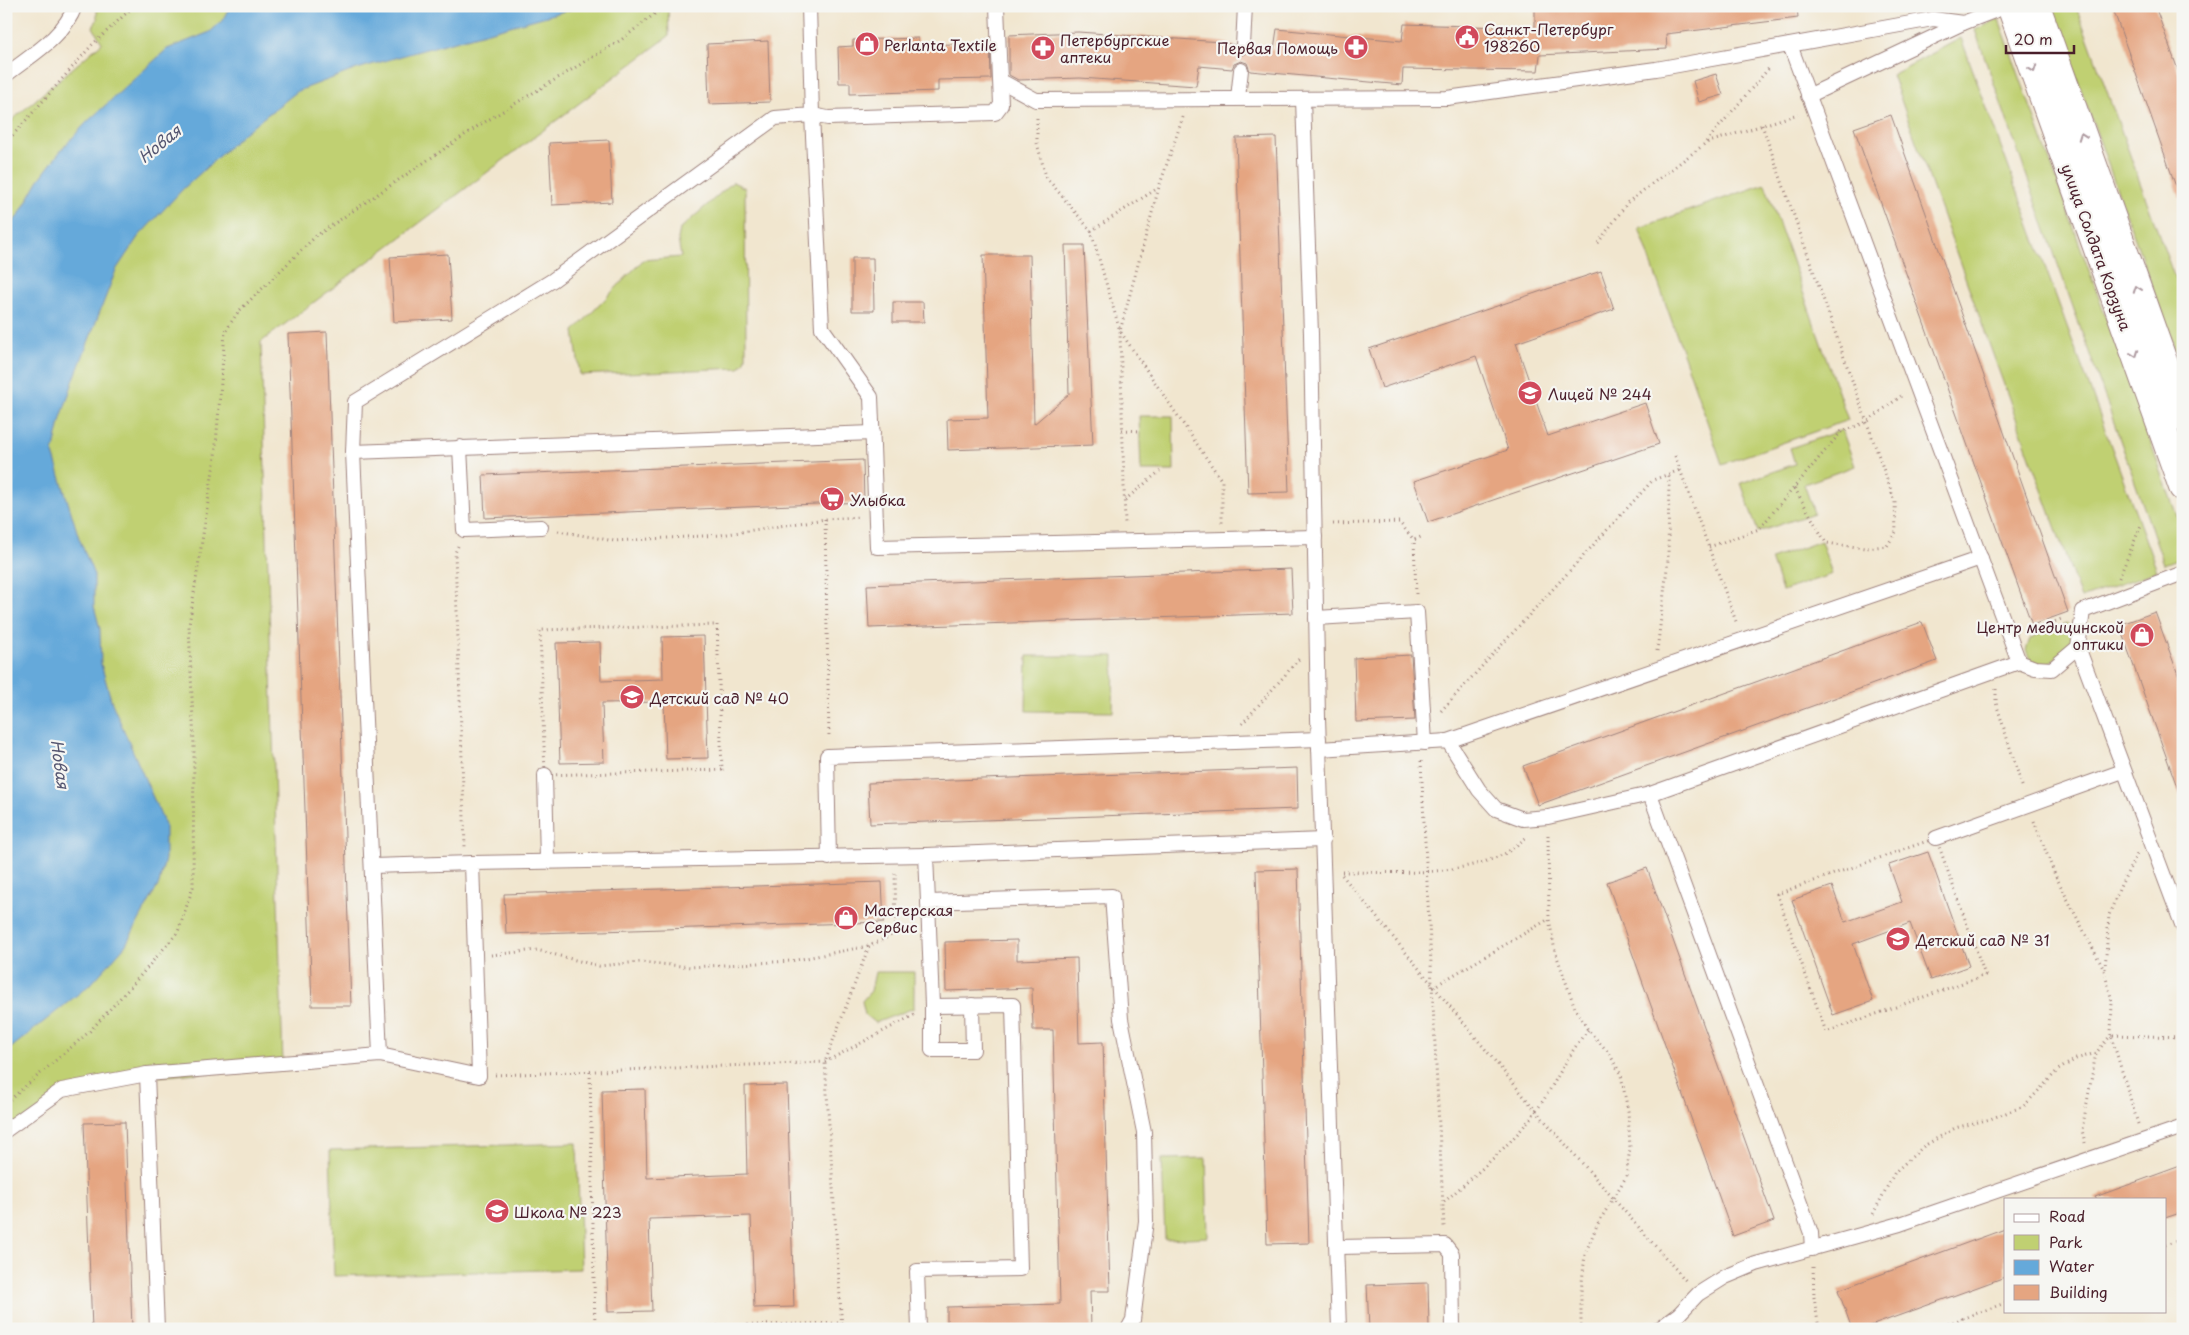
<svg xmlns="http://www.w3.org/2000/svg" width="2189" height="1335" font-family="'Playpen Sans',sans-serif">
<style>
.green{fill:#c0d072;stroke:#85784e}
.water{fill:#65a9da;stroke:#586482}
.building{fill:#e5a581}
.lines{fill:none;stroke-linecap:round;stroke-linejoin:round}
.service-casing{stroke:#9e827d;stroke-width:16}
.tertiary-casing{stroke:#9e827d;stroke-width:30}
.path{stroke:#9e827d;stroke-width:3;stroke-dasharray:1 4;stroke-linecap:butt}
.service{stroke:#fff;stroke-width:14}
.tertiary{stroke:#fff;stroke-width:28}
.oneway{stroke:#ae9aa0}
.labels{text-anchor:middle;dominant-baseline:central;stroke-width:4.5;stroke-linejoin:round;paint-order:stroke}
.poi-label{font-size:15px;fill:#4a1f2b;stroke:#f6f6f2;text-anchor:start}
.street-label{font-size:15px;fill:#4a1f2b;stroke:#f6f6f2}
.water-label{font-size:16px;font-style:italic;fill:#555671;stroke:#f6f6f2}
</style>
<rect width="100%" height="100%" fill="#f6f6f2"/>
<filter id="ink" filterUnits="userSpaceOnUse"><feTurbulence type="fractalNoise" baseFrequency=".02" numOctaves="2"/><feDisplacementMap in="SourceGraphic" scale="10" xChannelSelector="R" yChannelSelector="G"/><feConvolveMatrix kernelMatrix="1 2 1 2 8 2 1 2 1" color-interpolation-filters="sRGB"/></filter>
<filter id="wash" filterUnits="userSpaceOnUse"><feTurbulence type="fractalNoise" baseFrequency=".0096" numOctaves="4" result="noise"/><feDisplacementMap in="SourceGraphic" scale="20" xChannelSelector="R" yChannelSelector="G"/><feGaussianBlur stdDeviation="1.12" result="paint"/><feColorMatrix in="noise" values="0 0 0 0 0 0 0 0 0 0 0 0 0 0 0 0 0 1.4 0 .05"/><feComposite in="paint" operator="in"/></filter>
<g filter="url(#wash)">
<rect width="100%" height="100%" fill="#f1e6cf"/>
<!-- green -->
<g class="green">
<polygon points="97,6 668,6 669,36 261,342 283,1065 111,1081 61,1100 6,1137 6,131 12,120 102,43 93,27 97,20"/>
<polygon points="2051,6 2076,6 2183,301 2183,372"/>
<polygon points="1999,19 2183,533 2183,557 2164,564 1975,30"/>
<polygon points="1961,38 2157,571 2081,598 1892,75"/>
<polygon points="733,182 745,188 746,356 745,361 739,368 580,375 574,331 643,260 681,257 678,239 680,229"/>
<polygon points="1765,184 1848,420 1722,464 1639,228"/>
<polygon points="1139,416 1173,416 1174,471 1141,471"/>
<polygon points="1842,430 1855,466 1804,484 1814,513 1758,532 1741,483 1795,464 1790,448"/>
<polygon points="1821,541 1832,574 1782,591 1771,559"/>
<polygon points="2067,624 2073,630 2074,639 2062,653 2045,666 2031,662 2026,650 2030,639 2046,630"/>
<polygon points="1027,656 1114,656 1113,712 1026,711"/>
<polygon points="875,972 914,972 914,1008 875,1023 865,1015 862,1001 871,991"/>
<polygon points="577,1143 581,1269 334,1276 330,1150"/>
<polygon points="1206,1158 1208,1237 1165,1239 1162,1159"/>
</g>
<!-- water -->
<polygon class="water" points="230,6 583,6 412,53 357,69 298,91 245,132 182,190 138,237 116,270 74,379 61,418 53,453 79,538 94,575 94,606 100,629 101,664 112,703 165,825 165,859 159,884 125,946 92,983 6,1052 6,230 19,215 38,181 62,149 87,122 167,49 210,32 222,21"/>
<g id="blocks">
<!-- building -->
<g class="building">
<polygon points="1661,6 1797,6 1798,18 1666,34 1667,49 1540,55 1538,71 1403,69 1402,85 1250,71 1247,63 1241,61 1234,64 1232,69 1199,66 1196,86 1080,78 1018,80 1009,75 1009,35 1078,32 1221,42 1234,45 1235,50 1243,55 1250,51 1252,47 1274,49 1277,29 1402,41 1404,24 1535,28 1535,9"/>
<polygon points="2112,6 2155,6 2183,84 2183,198 2180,198"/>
<polygon points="918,38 918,45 990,43 991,79 938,80 938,91 850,94 850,83 839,83 838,47 853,46 853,40"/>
<polygon points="768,41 770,102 709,104 707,44"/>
<polygon points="1716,74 1723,95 1699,102 1693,81"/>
<polygon points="1891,115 2068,612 2032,625 1854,128"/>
<polygon points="1276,137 1289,492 1248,493 1236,138"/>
<polygon points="609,140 612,202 552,205 549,143"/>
<polygon points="1065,245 1084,245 1093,445 948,450 947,419 988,418 983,255 1030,255 1034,424 1069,394"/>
<polygon points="448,254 452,319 394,322 390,257"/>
<polygon points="852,258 873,258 874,311 852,311"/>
<polygon points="1601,271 1614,309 1516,343 1548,436 1645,403 1659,444 1428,522 1414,481 1508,450 1476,356 1382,388 1369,349"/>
<polygon points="893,302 923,302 924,322 893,322"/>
<polygon points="327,332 334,525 351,1006 312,1006 288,334"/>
<polygon points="863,460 864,502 485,518 483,475"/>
<polygon points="1291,569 1293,613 869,628 867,585"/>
<polygon points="2155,612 2183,688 2183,794 2180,795 2119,625"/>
<polygon points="1922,622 1937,661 1538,805 1523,766"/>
<polygon points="704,636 708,758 666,759 664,702 602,703 604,762 560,763 556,643 600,642 601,681 663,679 662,637"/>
<polygon points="1411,655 1415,720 1356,722 1354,658"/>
<polygon points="1297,768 1298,809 870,824 868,783"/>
<polygon points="1928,852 1969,966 1931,980 1910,923 1853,944 1873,1001 1833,1015 1792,900 1832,886 1845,922 1902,902 1889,865"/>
<polygon points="1647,868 1774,1221 1733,1236 1607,882"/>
<polygon points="1298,869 1309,1243 1267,1244 1256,870"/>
<polygon points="882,882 884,922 506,934 504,894"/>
<polygon points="1017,940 1017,960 1077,958 1079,1043 1103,1042 1110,1291 1090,1291 1091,1329 947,1329 947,1307 1060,1304 1053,1030 1033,1030 1032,988 946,991 945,942"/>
<polygon points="787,1085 794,1307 754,1308 751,1216 649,1219 652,1311 608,1312 602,1090 645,1089 647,1178 747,1174 745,1086"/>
<polygon points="125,1122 132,1329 92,1329 84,1123"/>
<polygon points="2183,1165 2183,1212 2165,1218 2165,1199 2096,1199 2095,1197"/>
<polygon points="2005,1229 2005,1277 1862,1329 1852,1329 1838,1290"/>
<polygon points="1428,1283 1429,1329 1369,1329 1367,1285"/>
</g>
</g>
</g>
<g filter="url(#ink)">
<use href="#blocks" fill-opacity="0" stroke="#9e827d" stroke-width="1"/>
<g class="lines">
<defs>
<g id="service">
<polyline points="997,6 1001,105 995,113 828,118 812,115 822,328 871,397 877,547 1315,537"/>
<polyline points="1243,46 1245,6"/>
<path d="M 6,75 C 31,55 64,37 75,6"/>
<polyline points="1001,81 1036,100 1447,98 1656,69 1933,19 1963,23 2007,6"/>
<polyline points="1808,96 1963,23"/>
<polyline points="1238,98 1241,70"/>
<polyline points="1303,99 1311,334 1318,718 1339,1329"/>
<polyline points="460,447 464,530 541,527"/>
<polyline points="353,452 873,433"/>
<polyline points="1316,618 1417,612 1425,743"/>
<polyline points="2078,647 2183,927"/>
<polyline points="2019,662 2035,668 2052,669 2078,647 2083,611 2183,573"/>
<polyline points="1448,741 1981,558"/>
<polyline points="1319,749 1448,741 1479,790 1496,809 1523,819 1548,817 1650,794 2019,662 1790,45"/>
<polyline points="545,775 547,860"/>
<polyline points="1650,794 1811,1233 1812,1249"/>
<polyline points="1936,838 2123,771"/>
<polyline points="926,855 1323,840"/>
<polyline points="829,858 827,756 1319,739"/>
<polyline points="372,866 472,863"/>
<polyline points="932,1006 932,1050 973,1050 972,1005"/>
<polyline points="380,1055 353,452 355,402 553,280 775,118 812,115 809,6"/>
<polyline points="6,1130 62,1090 147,1074"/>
<polyline points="1338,1247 1445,1245 1452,1254 1453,1329"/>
<polyline points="157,1329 147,1074 380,1055 479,1076 472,863 926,855 928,902"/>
<polyline points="919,1329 917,1271 1020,1269 1013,1005 932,1006 928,902 1112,896 1121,1019 1144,1132 1146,1221 1133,1320 1128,1329"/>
<polyline points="1659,1329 1679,1314 1698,1294 1725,1277 1756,1264 1900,1224 2183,1127"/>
</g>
<g id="tertiary">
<polyline points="2011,6 2183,487"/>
<polyline points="2036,6 2183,417"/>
</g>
</defs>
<!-- service casing -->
<use href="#service" class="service-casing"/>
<!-- tertiary casing -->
<use href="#tertiary" class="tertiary-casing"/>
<!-- path -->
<g class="path">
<polyline points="1183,117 1159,187 1120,331 1222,481 1222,523"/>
<polyline points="1037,118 1037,143 1046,177 1091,231 1120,331 1125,525"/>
<polyline points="1762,125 1895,502 1896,532 1887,546 1865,548 1826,543 1794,487"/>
<polyline points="1706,142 1770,67"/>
<polyline points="6,143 92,45 134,6"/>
<polyline points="1091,231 1158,188"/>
<polyline points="1598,243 1628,202 1706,143 1798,114"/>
<polyline points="1122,430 1140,431"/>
<polyline points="1675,456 1737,624"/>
<polyline points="1125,500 1160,471"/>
<polyline points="825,519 829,738"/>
<polyline points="1333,524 1399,522 1414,540"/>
<polyline points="558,531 614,541 721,535 825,519 860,517"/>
<polyline points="458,546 455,553 465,847"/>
<polyline points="1709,547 1759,529 1841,432 1867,422 1901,396"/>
<polyline points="2119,578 2142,523"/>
<polyline points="1416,594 1414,540 1423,536"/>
<polygon points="717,625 722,770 545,775 540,630"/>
<polyline points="2027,632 2064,618"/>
<polyline points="1657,651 1668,560 1669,474"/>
<polyline points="1996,689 1996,703 2023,789"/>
<polyline points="1441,711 1653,480 1680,470"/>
<polyline points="1242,724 1299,659"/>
<polyline points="1421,761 1444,1227"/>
<polyline points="2034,821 2055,875 2104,970 2112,1001 2111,1035 2096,1053 2082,1130 2085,1143"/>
<polyline points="1548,835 1549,919 1555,951 1575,1008 1588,1030 1609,1053 1621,1075 1628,1111 1630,1148 1626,1177 1597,1225 1585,1254 1581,1292 1581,1329"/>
<polygon points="1936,838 1985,975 1826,1032 1777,894"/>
<path d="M 1342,872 C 1394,872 1453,877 1502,855 C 1511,851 1520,842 1527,837"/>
<polyline points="1342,875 1536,1111 1687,1282"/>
<polyline points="491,955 537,950 599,966 640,962 691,967 791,961 868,946"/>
<polyline points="2105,969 2109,915 2120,887 2137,854"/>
<polyline points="1433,987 1549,919"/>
<polyline points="590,1072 595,1329"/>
<polyline points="495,1075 825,1062 914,1015"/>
<polyline points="6,1103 90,1031 134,983 178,932 193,887 194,745 189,625 215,457 225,332 238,312 316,236 478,126 621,40 665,6"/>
<polyline points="2138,1124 2111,1035 2183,1037"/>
<path d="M 1444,1202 C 1476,1174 1510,1146 1536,1111 C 1555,1085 1567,1055 1588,1030"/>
<polyline points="1873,1214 1895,1172 1924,1146 1955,1128 1990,1119 2024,1106 2058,1070 2076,1059 2096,1053"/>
<polyline points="2165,1245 2183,1239"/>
<polyline points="1813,1267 1814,1297 1819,1329"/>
<polyline points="1962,1318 1966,1329"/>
<polyline points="597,1329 842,1323 850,1329"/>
<polyline points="842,1329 825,1062 869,946 896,933 895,872"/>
<polyline points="1934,1329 2005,1303"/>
</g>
<!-- service -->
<use href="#service" class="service"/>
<!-- tertiary -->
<use href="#tertiary" class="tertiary"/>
</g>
<!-- one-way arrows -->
<defs><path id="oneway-chevron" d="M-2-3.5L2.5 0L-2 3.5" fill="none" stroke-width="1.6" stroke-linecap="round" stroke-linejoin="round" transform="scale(1.25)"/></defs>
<g class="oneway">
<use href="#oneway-chevron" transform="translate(2033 69) rotate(70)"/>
<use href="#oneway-chevron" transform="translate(2082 136) rotate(-110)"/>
<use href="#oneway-chevron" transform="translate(2137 289) rotate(-110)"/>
<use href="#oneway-chevron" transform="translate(2135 354) rotate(70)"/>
</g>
</g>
<!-- icons -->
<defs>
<symbol id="civic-disc" viewBox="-11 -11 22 22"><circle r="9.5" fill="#d1495b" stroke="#f6f6f2"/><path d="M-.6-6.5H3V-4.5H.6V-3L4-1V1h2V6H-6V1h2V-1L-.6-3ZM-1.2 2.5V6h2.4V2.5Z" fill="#fff"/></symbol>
<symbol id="shop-disc" viewBox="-11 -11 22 22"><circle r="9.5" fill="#d1495b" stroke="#f6f6f2"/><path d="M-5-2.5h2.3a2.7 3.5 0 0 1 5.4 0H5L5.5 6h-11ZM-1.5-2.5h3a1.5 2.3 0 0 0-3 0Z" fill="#fff"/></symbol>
<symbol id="pharmacy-disc" viewBox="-11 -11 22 22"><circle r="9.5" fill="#d1495b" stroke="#f6f6f2"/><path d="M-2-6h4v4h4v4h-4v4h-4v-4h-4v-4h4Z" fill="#fff"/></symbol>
<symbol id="school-disc" viewBox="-11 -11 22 22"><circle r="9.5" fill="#d1495b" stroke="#f6f6f2"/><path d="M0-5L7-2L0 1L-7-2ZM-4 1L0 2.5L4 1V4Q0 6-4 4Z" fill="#fff"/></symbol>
<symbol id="supermarket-disc" viewBox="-11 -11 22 22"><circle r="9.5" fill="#d1495b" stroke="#f6f6f2"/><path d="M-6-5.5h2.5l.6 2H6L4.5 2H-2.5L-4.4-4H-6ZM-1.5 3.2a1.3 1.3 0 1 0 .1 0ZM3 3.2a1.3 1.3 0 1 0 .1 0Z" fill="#fff"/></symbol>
</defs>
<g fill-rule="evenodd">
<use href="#civic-disc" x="1453" y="23" width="28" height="28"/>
<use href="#shop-disc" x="853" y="30" width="28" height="28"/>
<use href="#pharmacy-disc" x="1342" y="33" width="28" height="28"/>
<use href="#pharmacy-disc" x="1029" y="34" width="28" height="28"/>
<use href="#school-disc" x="1516" y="379" width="28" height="28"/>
<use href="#supermarket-disc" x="818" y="485" width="28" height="28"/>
<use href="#shop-disc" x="2128" y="621" width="28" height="28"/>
<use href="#school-disc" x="618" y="683" width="28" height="28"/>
<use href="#shop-disc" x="832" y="904" width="28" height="28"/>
<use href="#school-disc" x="1884" y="925" width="28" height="28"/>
<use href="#school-disc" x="483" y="1197" width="28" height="28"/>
</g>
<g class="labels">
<!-- poi labels -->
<g class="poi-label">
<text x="1484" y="28">Санкт-Петербург<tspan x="1484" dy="17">198260</tspan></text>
<text x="1060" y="39">Петербургские<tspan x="1060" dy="17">аптеки</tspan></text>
<text x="884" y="44">Perlanta Textile</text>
<text x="1338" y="47" text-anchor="end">Первая Помощь</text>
<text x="1548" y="393">Лицей № 244</text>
<text x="850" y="499">Улыбка</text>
<text x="2124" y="626" text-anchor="end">Центр медицинской<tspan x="2124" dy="17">оптики</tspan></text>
<text x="650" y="697">Детский сад № 40</text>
<text x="864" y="909">Мастерская<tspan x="864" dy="17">Сервис</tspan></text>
<text x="1916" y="939">Детский сад № 31</text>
<text x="514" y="1211">Школа № 223</text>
</g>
<!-- street labels -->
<g class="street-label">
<text transform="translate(2097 247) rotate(70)">улица Солдата Корзуна</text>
</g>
<!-- water labels -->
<g class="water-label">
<text transform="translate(159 143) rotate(-39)">Новая</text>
<text transform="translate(61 764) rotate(82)">Новая</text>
</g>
</g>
<!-- margin -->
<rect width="2189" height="1335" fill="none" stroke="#f6f6f2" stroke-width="25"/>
<!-- legend -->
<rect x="2004" y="1198" width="162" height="115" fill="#f6f6f2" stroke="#b1a0a2"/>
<rect x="2014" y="1214" width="25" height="8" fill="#ffffff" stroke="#b1a0a2"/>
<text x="2049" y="1222" font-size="15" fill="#4a1f2b">Road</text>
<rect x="2014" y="1235" width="25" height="15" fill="#c0d072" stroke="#b1a0a2"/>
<text x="2049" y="1248" font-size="15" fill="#4a1f2b">Park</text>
<rect x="2014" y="1260" width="25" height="15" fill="#65a9da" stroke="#b1a0a2"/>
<text x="2049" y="1272" font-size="15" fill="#4a1f2b">Water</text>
<rect x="2014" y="1285" width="25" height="15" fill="#e5a581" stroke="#b1a0a2"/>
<text x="2049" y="1298" font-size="15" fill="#4a1f2b">Building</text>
<!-- scale -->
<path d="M2006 45v8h68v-8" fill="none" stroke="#4a1f2b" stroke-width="2.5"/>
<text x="2014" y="45" font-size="15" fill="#4a1f2b" stroke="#f6f6f2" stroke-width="4" paint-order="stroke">20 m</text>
</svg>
